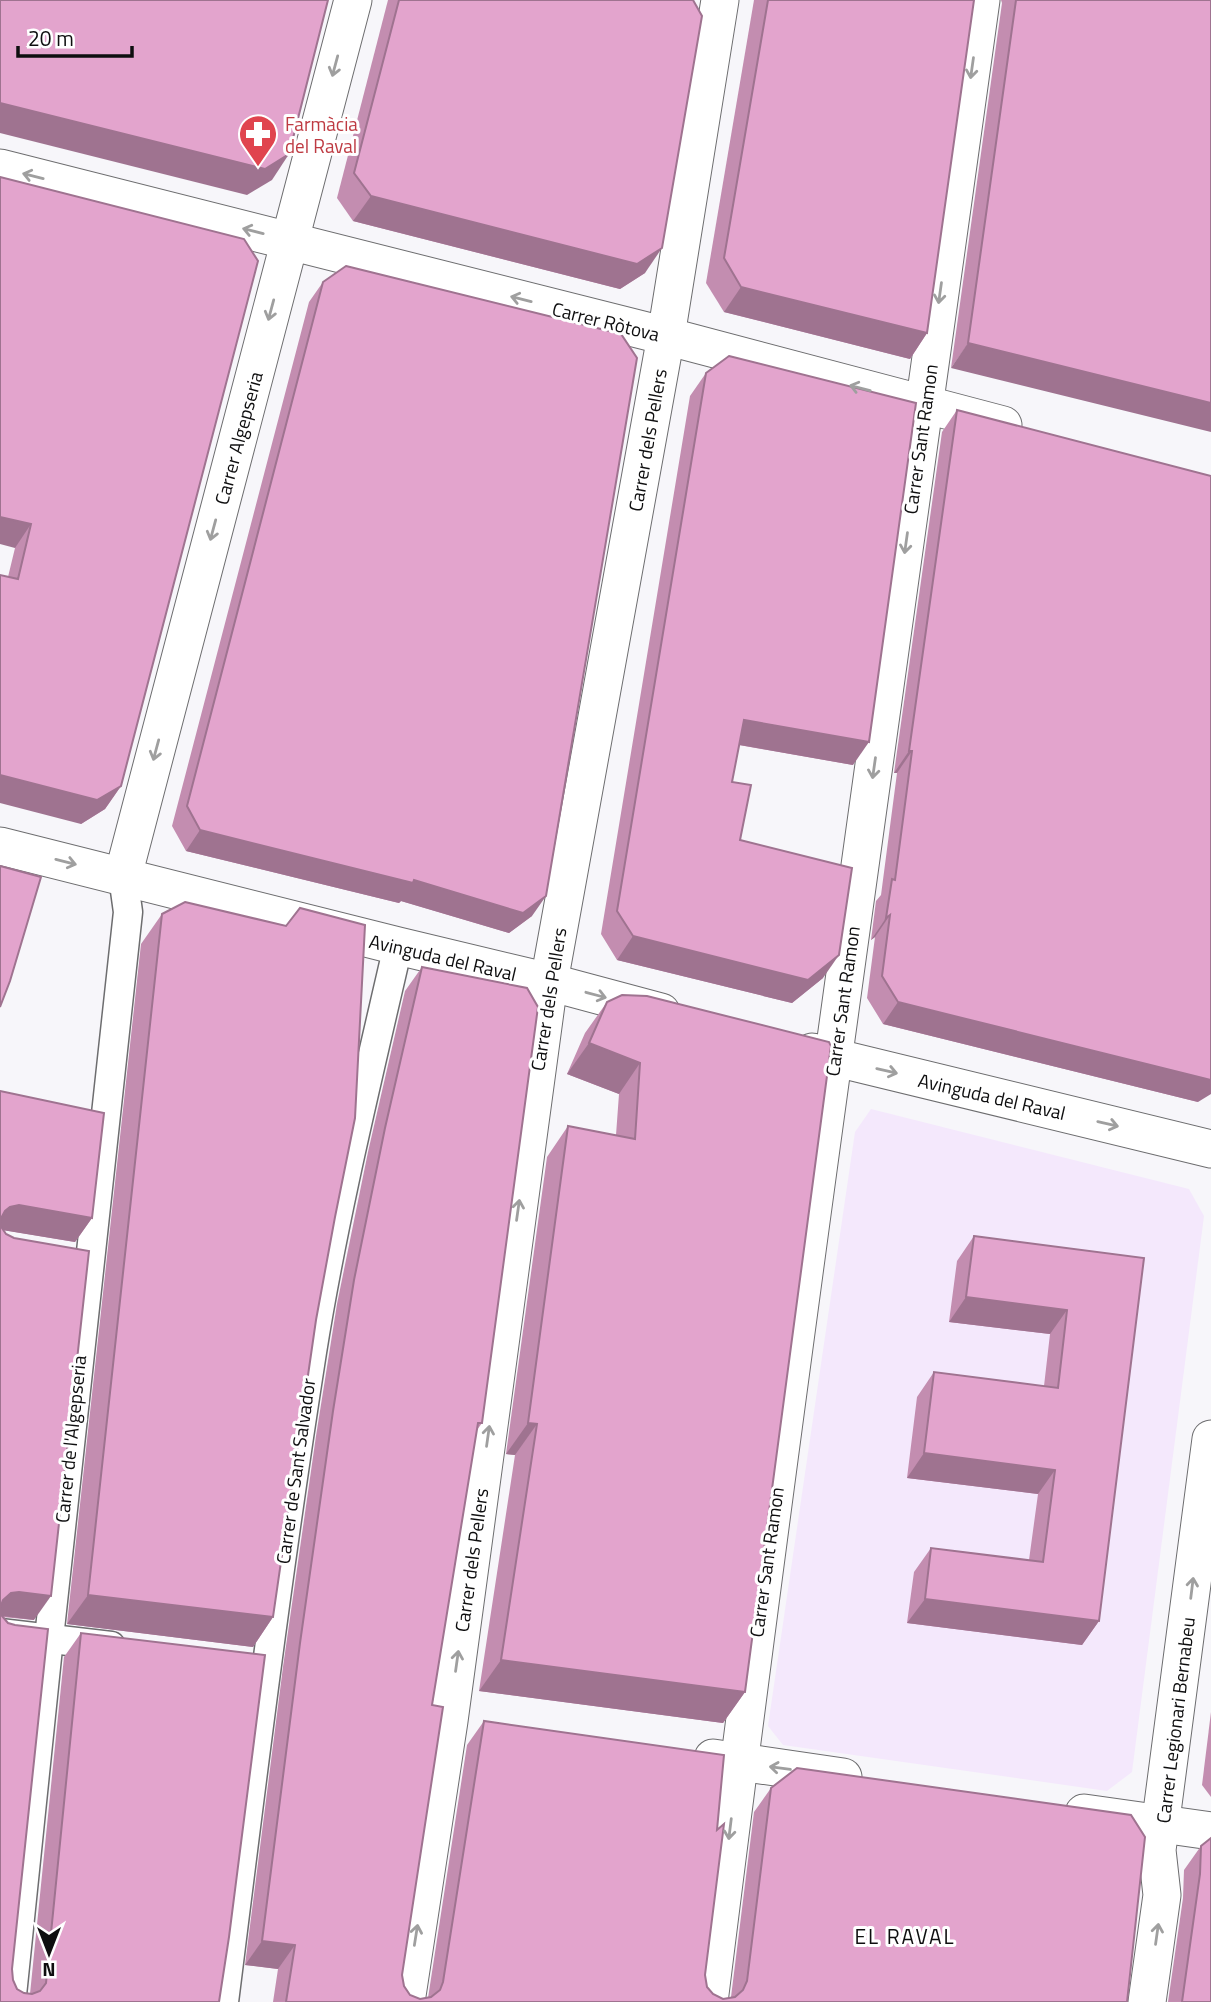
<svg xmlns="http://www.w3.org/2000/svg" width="1211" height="2002" font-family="'Titillium Web',sans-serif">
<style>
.education{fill:#f4e8fc}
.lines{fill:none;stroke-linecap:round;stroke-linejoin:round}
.pedestrian-casing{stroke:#6d6d6f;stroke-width:31}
.minor-casing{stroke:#6d6d6f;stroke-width:39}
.pedestrian{stroke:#fff;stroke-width:28}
.minor{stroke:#fff;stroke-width:37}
.wall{fill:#c38db0}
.shaded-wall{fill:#9f7390}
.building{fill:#e3a4cd;stroke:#9f7390;stroke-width:2}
.oneway{stroke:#9f9f9f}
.labels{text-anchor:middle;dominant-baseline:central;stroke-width:6;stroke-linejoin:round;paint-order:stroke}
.health-label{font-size:19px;fill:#be3a42;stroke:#fff;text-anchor:start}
.street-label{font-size:19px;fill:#0e0e0f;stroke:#fff}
.neighbourhood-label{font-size:21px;letter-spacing:2px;fill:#0e0e0f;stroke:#fff}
</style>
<rect width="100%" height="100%" fill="#f7f6fa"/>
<!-- education -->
<polygon class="education" points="871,1109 1189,1189 1204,1216 1132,1772 1107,1791 783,1745 768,1726 855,1132"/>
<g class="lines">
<defs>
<g id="pedestrian">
<polyline points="0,1633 111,1646"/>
<polyline points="13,2002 12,1995 49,1638 128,912 123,876"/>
<path d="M 224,2002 C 251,1785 278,1568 312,1352 C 334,1215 367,1081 398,946"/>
</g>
<g id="minor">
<polyline points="0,168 666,336 1003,425"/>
<polyline points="0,846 398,946 549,982 661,1012"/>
<polyline points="123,876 353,0"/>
<polyline points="812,1052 1211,1149"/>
<polyline points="713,1758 843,1777"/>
<polyline points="1084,1813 1211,1831"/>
<polyline points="406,2002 449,1721 549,982 666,336 720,0"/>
<path d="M 709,2002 C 792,1334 888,667 981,0"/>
<polyline points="1147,2002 1162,1895 1157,1850 1211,1439"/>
</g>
</defs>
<!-- pedestrian casing -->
<use href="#pedestrian" class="pedestrian-casing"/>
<!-- minor casing -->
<use href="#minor" class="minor-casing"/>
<!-- pedestrian -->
<use href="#pedestrian" class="pedestrian"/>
<!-- minor -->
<use href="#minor" class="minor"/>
</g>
<!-- wall -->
<g class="wall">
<polygon points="388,0 693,0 645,273 620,289 353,221 337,198"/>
<polygon points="754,0 974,0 927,333 910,359 724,312 706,283"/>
<polygon points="1001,0 1211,0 951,368 1002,3"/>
<polygon points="0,177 121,786 105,809 81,824 8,577 15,548"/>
<polygon points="323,282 532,916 509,933 401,901 399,903 186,851 172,826 309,302"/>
<polygon points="706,373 853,765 739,745 732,782 740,840 823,978 792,1003 617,960 601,934 690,396"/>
<polygon points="957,410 1198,1102 883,1024 867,998 875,937 871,940 876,901 881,895 897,773 894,773 942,432"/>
<polygon points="162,914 335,1217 316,1320 273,1617 253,1647 67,1624 141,944"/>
<polygon points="422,967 482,1423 477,1430 432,1705 402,1975 404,1986 410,1995 420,1999 428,1998 467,1745 484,1721 705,1975 707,1987 713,1994 723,1999 731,1997 754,1812 771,1788 1127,2002 273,2002 278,1969 245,1965 283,1667 316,1436 337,1304 368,1152 405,991"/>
<polygon points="647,996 745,1692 723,1723 479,1691 515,1455 506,1454 547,1157 568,1126 616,1135 619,1094 567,1074 585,1033 607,1002"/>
<polygon points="0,1091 92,1218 75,1242 3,1230 34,1620 2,1617 13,1980 17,1989 24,1993 30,1994 64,1657 81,1633 219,2002 0,2002"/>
<polygon points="974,1236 1144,1258 1099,1621 1082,1645 907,1623 914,1572 931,1548 1029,1560 1038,1494 907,1478 917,1397 934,1372 1044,1386 1050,1334 949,1322 957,1261"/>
<polygon points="1211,1712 1211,1797 1202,1785"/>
<polygon points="1201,1846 1211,2002 1168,2002 1183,1898 1184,1870"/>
</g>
<!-- shaded-wall -->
<g class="shaded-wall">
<polygon points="0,103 289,154 272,180 247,195 0,133"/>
<polygon points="371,196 662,248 645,273 620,289 353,221"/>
<polygon points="741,287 927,333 910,359 724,312"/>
<polygon points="968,343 1211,403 1211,432 951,368"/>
<polygon points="0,517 31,524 15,548 0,544"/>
<polygon points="744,720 869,742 853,765 728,743"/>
<polygon points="909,751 912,751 897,773 894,773"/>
<polygon points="0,775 121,786 105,809 81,824 0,803"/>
<polygon points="200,830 414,880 546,896 532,916 509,933 401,901 399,903 186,851"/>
<polygon points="890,915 875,937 871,940 886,918"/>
<polygon points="633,936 839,955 823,978 792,1003 617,960"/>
<polygon points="898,1002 1211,1080 1211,1094 1198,1102 883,1024"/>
<polygon points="589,1043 640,1063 619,1094 567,1074"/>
<polygon points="19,1205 92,1218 75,1242 2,1230 0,1217 5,1211 10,1207"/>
<polygon points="966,1297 1067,1310 1050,1334 949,1322"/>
<polygon points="528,1423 537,1424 515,1455 506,1454"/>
<polygon points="924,1453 1055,1470 1038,1494 907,1478"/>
<polygon points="19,1592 51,1596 34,1620 2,1616 0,1604 3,1600 11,1593"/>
<polygon points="88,1595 273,1617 253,1647 67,1624"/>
<polygon points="925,1599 1099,1621 1082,1645 907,1623"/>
<polygon points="501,1660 745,1692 723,1723 479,1691"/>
<polygon points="262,1941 295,1945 278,1969 245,1965"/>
</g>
<!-- building -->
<g class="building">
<polygon points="0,0 328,0 289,154 265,169 0,103"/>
<polygon points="399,0 693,0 702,16 662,248 637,264 371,196 354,173"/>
<polygon points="768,0 974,0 927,333 741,287 724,258"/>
<polygon points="1016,0 1211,0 1211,403 968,343"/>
<polygon points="0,177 244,239 258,261 121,786 97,800 0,775 0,575 18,579 31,524 0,517"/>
<polygon points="346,266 621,334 637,358 546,896 523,913 414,880 413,883 200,830 187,806 323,282"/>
<polygon points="729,356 916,403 869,742 744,720 732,782 751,785 740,840 852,868 839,955 808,980 633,936 617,911 706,373"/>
<polygon points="957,410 1211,476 1211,1080 898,1002 882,976 890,915 886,918 892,879 895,880 912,751 909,751"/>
<polygon points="0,866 41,877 10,981 0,1007"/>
<polygon points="185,902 286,926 300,908 365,925 355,1118 335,1217 316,1320 273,1617 88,1595 162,914"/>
<polygon points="422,967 527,988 538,1007 482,1423 478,1423 432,1705 443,1707 402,1975 404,1986 410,1995 420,1999 431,1997 440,1990 443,1982 484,1721 724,1755 717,1830 724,1824 705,1975 707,1987 713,1994 723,1999 735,1997 743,1990 747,1981 771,1788 797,1768 1131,1815 1145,1837 1127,2002 286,2002 295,1945 262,1941 300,1643 333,1411 354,1280 385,1128"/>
<polygon points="622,995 647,996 829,1042 831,1046 745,1692 501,1660 537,1424 528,1423 568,1126 635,1139 640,1063 589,1043 607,1002"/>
<polygon points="0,1091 104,1113 92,1218 19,1205 10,1207 5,1211 0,1220 2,1228 6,1234 14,1238 89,1251 51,1596 19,1592 11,1593 3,1600 0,1608 2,1616 8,1623 15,1625 48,1629 12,1969 13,1980 17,1989 24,1993 32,1994 40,1991 46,1983 81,1633 265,1655 229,1937 219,2002 0,2002"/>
<polygon points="974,1236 1144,1258 1099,1621 925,1599 931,1548 1043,1562 1055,1470 924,1453 934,1372 1058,1388 1067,1310 966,1297"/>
<polygon points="1211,1838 1211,2002 1182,2002 1200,1874 1201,1846"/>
</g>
<!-- one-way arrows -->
<defs><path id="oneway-shaft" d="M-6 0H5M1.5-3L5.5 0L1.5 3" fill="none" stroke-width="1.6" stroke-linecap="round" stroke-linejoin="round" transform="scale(1.75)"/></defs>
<g class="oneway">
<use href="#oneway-shaft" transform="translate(335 66) rotate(105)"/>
<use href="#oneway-shaft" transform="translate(972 68) rotate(98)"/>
<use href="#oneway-shaft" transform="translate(33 176) rotate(-166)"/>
<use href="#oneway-shaft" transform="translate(253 231) rotate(-166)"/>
<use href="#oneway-shaft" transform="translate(940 293) rotate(98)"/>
<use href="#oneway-shaft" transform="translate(521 299) rotate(-166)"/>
<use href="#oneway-shaft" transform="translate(271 310) rotate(105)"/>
<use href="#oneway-shaft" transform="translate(860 388) rotate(-165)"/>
<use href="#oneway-shaft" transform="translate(213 530) rotate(105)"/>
<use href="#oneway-shaft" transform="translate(906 543) rotate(98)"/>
<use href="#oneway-shaft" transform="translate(156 750) rotate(105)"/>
<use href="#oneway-shaft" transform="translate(874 768) rotate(98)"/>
<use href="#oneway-shaft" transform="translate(66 862) rotate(14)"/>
<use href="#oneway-shaft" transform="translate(596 995) rotate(15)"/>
<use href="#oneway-shaft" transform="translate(887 1071) rotate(13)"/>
<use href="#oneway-shaft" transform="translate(1108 1124) rotate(13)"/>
<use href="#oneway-shaft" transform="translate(518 1210) rotate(-82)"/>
<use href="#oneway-shaft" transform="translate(488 1436) rotate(-82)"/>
<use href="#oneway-shaft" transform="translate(1192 1588) rotate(-83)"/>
<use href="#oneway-shaft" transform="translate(457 1661) rotate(-82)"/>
<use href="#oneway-shaft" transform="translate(780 1768) rotate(-172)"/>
<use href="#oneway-shaft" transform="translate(730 1829) rotate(97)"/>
<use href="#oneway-shaft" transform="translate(1157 1934) rotate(-82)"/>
<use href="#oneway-shaft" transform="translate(416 1935) rotate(-81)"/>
</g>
<!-- icons -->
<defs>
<symbol id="pharmacy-pin" viewBox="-11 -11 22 30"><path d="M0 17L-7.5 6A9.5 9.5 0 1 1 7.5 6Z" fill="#e0444e" stroke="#fff"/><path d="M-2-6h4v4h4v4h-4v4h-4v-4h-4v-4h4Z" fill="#fff"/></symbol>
</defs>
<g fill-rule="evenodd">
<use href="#pharmacy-pin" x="236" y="112" width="44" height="60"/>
</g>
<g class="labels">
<!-- health labels -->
<g class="health-label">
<text x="285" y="123">Farmàcia<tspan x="285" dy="22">del Raval</tspan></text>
</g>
<!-- street labels -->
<g class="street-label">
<text transform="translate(606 321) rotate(14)">Carrer Ròtova</text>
<text transform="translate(238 438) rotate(-75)">Carrer Algepseria</text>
<text transform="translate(920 439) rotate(-82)">Carrer Sant Ramon</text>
<text transform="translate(647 440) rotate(-80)">Carrer dels Pellers</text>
<text transform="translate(443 957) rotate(13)">Avinguda del Raval</text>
<text transform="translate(548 999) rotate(-81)">Carrer dels Pellers</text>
<text transform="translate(842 1001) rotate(-82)">Carrer Sant Ramon</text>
<text transform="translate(992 1096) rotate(13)">Avinguda del Raval</text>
<text transform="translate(70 1439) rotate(-84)">Carrer de l'Algepseria</text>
<text transform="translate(295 1471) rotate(-82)">Carrer de Sant Salvador</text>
<text transform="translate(471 1560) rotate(-82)">Carrer dels Pellers</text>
<text transform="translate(766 1562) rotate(-82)">Carrer Sant Ramon</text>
<text transform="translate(1175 1720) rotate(-83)">Carrer Legionari Bernabeu</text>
</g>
<!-- neighbourhood labels -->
<g class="neighbourhood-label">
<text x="905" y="1936">EL RAVAL</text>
</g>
</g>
<!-- north arrow -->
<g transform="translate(49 1953) rotate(180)" stroke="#ffffff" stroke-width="5" paint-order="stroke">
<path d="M0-5L12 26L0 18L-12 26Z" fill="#0e0e0f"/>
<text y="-10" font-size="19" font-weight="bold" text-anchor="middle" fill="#0e0e0f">N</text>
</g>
<!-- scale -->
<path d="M18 46v10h114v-10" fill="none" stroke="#0e0e0f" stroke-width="3.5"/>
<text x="28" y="46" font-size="21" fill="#0e0e0f" stroke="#ffffff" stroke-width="5" paint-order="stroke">20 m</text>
</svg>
